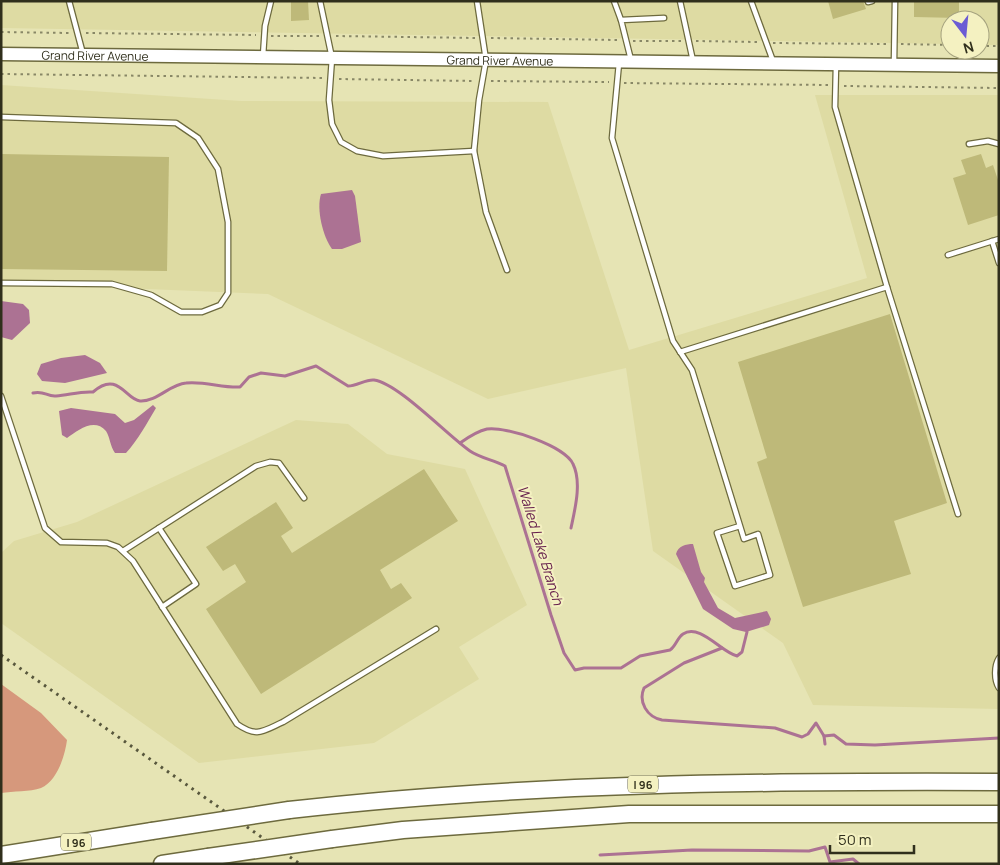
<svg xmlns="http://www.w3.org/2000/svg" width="1000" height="865" font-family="Manrope,sans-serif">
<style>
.built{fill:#dedba3}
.forest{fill:#d6987c}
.water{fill:#ac7293}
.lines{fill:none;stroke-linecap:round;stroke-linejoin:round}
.stream{stroke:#ac7293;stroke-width:3}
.building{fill:#beb979}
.service-casing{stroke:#6d6a3e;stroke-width:7}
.secondary-casing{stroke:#6d6a3e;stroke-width:15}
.motorway-casing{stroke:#6d6a3e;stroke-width:19}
.path{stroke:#888766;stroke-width:2;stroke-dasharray:2.5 4;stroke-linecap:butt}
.service{stroke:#fff;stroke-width:4.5}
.secondary{stroke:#fff;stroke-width:12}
.motorway{stroke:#fff;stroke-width:16}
.rail{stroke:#58573d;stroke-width:3;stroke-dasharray:2.5 5;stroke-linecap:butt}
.motorway-bridge-casing{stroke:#6d6a3e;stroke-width:19;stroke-linecap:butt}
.motorway-bridge{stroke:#fff;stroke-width:16}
.labels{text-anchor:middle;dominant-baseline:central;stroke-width:4;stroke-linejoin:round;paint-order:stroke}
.shield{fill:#f4f1c1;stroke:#6b694e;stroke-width:1}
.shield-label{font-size:11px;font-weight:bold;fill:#302f1c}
.street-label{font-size:12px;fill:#302f1c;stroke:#f4f1c1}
.water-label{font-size:14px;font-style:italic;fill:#641d4b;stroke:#f4f1c1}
</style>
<rect width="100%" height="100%" fill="#e6e4b4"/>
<!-- built -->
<g class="built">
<polygon points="1,1 999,1 999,45 980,45 980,20 950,20 950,44 1,28"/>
<polygon points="1,85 241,101 548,102 629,350 867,278 815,95 999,95 999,709 813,705 783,643 653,551 626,368 488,399 268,294 1,283"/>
<polygon points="296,420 348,424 387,454 465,469 527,605 459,647 479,679 374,743 199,763 1,623 1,553 14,541 77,522"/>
</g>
<!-- forest -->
<path class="forest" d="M 1,684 L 41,713 L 67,740 C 65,756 57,781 41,788 C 30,792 13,791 1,793 Z"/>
<!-- water -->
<g class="water">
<path d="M 352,190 L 355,196 L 361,242 L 342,249 L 332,249 C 323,237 316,209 321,194 Z"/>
<polygon points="1,301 23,304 29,310 30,323 12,340 1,337"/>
<polygon points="85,355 100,363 107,373 65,383 42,381 37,374 41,364 61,358"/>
<path d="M 153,405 L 156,408 C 147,423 138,440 126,453 L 115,453 C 110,446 110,437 106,431 C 94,417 77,431 67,438 L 62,435 L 59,411 L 71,408 L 115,414 L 125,423 L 134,420 Z"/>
<path d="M 693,544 L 701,572 L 705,578 L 704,582 L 718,608 L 735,618 L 767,611 L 771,619 L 769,625 L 746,632 L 733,629 L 703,609 L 676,554 C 678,546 686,544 693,544 Z"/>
</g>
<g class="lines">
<!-- stream -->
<g class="stream">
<path d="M 33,393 C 44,390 47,397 56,396 C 69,395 80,391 93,392 C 118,370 126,400 140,401 C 157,402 170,384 186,383 C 205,381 222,388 240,387 L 249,377 L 261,373 L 285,376 L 316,366 L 348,386 C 357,386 366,379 374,380 C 398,383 448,436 470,451 C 480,458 494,460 505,466 L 551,615 L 564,653 L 575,670 L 584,668 L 621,668 L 640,656 L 670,650 C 676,646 677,638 683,634 C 700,623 722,653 737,656 L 742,652 L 747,632"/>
<path d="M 460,443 C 467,438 478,431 487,429 C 506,426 565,446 573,464 C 582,482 575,509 571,528"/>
<path d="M 722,648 L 684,663 L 644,688 C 638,702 647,717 662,720 L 775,728 L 802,737 L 808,734 L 816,723 L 824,736 L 825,744"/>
<polyline points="824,736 834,735 846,744 875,745 999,738"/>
<polyline points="600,855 692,850 809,851 825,847 830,862 853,859 859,864"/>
</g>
</g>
<!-- building -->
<g class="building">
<polygon points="291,1 308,1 309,20 291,21"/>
<polygon points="828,1 863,1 866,9 833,19"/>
<polygon points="914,1 959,1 959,18 914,17"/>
<polygon points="1,154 169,157 167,271 1,269"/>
<polygon points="981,154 986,168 993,165 999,183 999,215 968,225 953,178 966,174 961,160"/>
<polygon points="890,314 947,503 894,521 911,574 803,607 757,462 767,458 738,362"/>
<polygon points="424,469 458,521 380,570 391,589 401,583 412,598 261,694 206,609 246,582 235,564 223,571 206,547 276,502 293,528 281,536 292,553"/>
</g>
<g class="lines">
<defs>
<g id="service">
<polyline points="69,1 83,54"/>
<polyline points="320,1 332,58 329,100 332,124 341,142 357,151 383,156 474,151"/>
<polyline points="477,1 486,60 479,100 474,151 486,212 507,270"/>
<polyline points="614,1 621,20"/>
<polyline points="680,1 693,61"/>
<polyline points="751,1 773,61"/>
<polyline points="868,2 872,1"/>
<polyline points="263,56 265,26 271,1"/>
<polyline points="631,60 621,20 664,18"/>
<polyline points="619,63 612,138 673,341 692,370 740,526 717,533 735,586 770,575 758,534 744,539 740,526"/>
<polyline points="894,63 895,1"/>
<polyline points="836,65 835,107 887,287"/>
<polyline points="1,117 176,123 198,138 218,169 228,222 228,293 220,305 202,312 181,312 151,295 112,284 1,283"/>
<polyline points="969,144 988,141 999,144"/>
<polyline points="992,241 999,263"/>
<polyline points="948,255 999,239"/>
<polyline points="680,352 887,287 958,514"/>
<path d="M 1,396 L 45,528 L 61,542 L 107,543 L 118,547 L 133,561 L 237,724 C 257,738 263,731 283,722 L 436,629"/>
<polyline points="159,528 196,584 162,607"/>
<polyline points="123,551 256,466 270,462 279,463 304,498"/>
<path d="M 999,658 C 994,666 994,680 999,688"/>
</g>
<g id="secondary">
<path id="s1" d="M 1,54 L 999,66"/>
</g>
<g id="motorway">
<path d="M 289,810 C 525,783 761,781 999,782"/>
<polyline points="332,839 403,830 629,814 999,814"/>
<polyline points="1,855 152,831"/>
<polyline points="162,864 208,857"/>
</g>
</defs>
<!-- service casing -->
<use href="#service" class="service-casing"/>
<!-- secondary casing -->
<use href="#secondary" class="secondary-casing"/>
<!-- motorway casing -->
<use href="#motorway" class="motorway-casing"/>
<!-- path -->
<g class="path">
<polyline points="1,32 69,33"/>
<polyline points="86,33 256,35"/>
<polyline points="271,36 321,36"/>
<polyline points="336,36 476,38"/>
<polyline points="491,38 618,40"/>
<polyline points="633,41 681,41"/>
<polyline points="696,41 758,42"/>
<polyline points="773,43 886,44"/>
<polyline points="901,44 950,45"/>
<polyline points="980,46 999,46"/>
<polyline points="1,74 324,78"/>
<polyline points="339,79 474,81"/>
<polyline points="491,81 609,82"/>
<polyline points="624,83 829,85"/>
<polyline points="844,86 999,88"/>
</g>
<!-- service -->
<use href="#service" class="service"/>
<!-- secondary -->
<use href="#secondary" class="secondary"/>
<!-- motorway -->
<use href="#motorway" class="motorway"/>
<!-- rail -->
<polyline class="rail" points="1,655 300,864"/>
<defs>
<g id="motorway-bridge">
<polyline points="152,831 289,810"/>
<polyline points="208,857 332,839"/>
</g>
</defs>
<!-- motorway-bridge casing -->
<use href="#motorway-bridge" class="motorway-bridge-casing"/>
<!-- motorway-bridge -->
<use href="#motorway-bridge" class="motorway-bridge"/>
</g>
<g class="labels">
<!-- shield labels -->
<g class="shield">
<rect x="628" y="775.5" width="30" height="17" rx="4"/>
<rect x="61" y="833.5" width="30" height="17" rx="4"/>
</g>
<g class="shield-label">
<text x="643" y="784">I 96</text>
<text x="76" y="842">I 96</text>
</g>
<!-- street labels -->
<g class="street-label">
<text stroke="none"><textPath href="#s1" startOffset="94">Grand River Avenue</textPath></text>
<text stroke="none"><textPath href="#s1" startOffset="499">Grand River Avenue</textPath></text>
</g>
<!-- water labels -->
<g class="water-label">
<text transform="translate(541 545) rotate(73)">Walled Lake Branch</text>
</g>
</g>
<!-- border -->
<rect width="1000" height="865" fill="none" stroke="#302f1c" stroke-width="5"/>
<!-- north arrow -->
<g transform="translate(965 35) rotate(164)"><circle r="24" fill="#f4f1c1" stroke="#a6a37f"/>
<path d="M0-4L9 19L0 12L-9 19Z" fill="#6b5bd4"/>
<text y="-8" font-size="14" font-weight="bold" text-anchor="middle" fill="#302f1c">N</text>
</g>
<!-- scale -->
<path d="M830 845v8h84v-8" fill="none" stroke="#302f1c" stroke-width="2.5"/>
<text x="838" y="845" font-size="15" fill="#302f1c" stroke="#f4f1c1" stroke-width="4" paint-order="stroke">50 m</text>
</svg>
